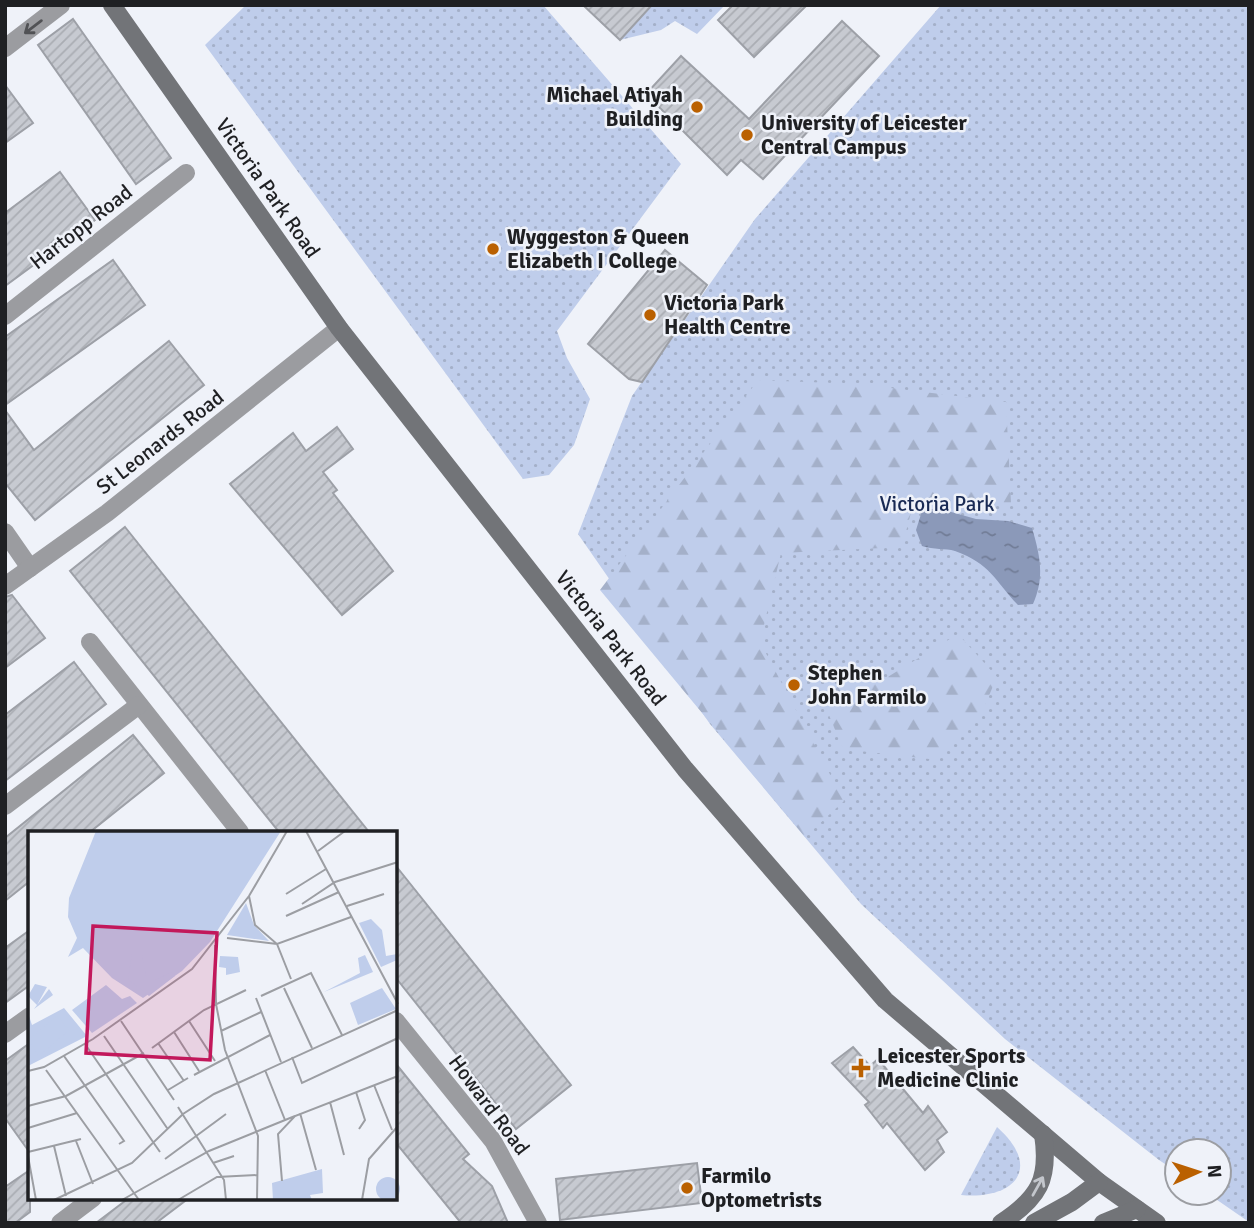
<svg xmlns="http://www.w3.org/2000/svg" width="1254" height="1228" font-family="Signika,sans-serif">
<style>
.grass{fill:url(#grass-dots)}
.forest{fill:url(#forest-firs)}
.water{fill:url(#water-ripples)}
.building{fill:url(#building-hatch);stroke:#9da0a7;stroke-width:2}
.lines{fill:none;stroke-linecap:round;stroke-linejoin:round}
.street{stroke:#9b9ca0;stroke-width:18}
.secondary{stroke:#727478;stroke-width:18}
.oneway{stroke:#515255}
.oneway2{stroke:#c3c6cc}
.poi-dot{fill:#ba6000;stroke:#eff2f9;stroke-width:2.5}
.labels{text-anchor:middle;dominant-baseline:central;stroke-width:5;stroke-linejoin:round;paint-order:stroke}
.poi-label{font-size:21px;font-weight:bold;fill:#1f2023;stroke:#eff2f9;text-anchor:start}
.street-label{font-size:21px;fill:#1f2023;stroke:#eff2f9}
.park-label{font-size:21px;fill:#192a54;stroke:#eff2f9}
.inset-road{fill:none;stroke:#9c9ea3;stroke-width:2}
.view{fill:#c2185b;fill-opacity:0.15;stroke:#c2185b;stroke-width:3.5}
.inset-edge{fill:none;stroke:#1f2023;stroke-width:3.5}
</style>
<defs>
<pattern id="grass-dots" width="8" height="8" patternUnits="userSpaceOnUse" patternTransform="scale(1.75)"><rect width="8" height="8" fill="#bfcdeb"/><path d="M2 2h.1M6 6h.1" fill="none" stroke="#a4b0c9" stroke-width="1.8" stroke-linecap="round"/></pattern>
<pattern id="forest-firs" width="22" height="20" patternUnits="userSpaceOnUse" patternTransform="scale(1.75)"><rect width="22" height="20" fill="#bfcdeb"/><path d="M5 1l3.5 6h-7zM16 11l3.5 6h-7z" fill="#a4b0c9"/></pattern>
<pattern id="water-ripples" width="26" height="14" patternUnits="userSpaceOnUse" patternTransform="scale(1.75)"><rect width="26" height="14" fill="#8b99b9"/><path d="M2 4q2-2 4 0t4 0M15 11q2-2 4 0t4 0" fill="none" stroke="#717c96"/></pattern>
<pattern id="building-hatch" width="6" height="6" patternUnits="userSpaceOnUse" patternTransform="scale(1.75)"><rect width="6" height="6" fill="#c7cad1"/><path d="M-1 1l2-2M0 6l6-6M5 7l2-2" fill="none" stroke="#aaadb3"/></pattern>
</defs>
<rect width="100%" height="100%" fill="#eff2f9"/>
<!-- grass -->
<g class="grass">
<polygon points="246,5 543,5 681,164 557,331 567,358 590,399 574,445 549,475 523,479 205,45"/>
<polygon points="652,5 725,5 697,34 675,21 661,30 620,40"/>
<polygon points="941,5 1249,5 1249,1222 1207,1193 1219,1193 1219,1151 1177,1151 1177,1172 1159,1160 1005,1039 861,904 710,724 578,534 632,396 755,219"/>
<path d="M 997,1127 C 1043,1168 1015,1200 961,1195 Z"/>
</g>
<!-- forest -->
<g class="forest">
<polygon points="758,380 858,384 1006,402 1011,503 982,509 940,496 914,501 902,547 781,553 760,642 844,801 805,837 600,590"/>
<polygon points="958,634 997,677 981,714 938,760 843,749 822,698 868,666 886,678"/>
</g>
<!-- water -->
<path class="water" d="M 937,508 L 976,519 L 1008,521 L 1032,528 C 1040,555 1045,577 1033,604 L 1018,605 C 994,580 991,564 955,551 C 945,548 934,550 922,546 L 916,530 L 922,511 Z"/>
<!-- building -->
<g class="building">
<polygon points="583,5 652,5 620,40"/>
<polygon points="733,5 807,5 754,57 718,20"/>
<polygon points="73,19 171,158 136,184 38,45"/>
<polygon points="842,21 879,56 763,179 741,160 727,175 646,94 681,56 749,119"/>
<polygon points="5,85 33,123 5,143"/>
<polygon points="60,172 95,220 5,286 5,213"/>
<polygon points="665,250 707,285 642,382 629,379 588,344"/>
<polygon points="113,260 145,305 5,405 5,337"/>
<polygon points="169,341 204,385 35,520 5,483 5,410 34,450"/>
<polygon points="337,427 353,449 323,472 337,490 333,493 393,571 342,615 230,484 293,433 306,451"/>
<polygon points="125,527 369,832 279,832 70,571"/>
<polygon points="12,595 45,638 5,668 5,597"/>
<polygon points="74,662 106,704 5,781 5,715"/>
<polygon points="133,735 164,773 90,832 30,832 30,881 5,901 5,838"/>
<polygon points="396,866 571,1085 516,1129 396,978"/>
<polygon points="30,930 30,985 5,1003 5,948"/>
<polygon points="30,1043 30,1153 5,1118 5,1061"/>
<polygon points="853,1047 870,1066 878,1059 923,1113 928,1106 947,1132 937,1140 944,1152 925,1170 887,1123 883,1128 865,1105 869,1102 832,1063"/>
<polygon points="396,1064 469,1154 463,1159 492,1186 508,1223 461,1223 396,1143"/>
<polygon points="697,1163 702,1203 560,1220 556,1179"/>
<polygon points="30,1170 30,1212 15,1223 5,1223 5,1187"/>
<polygon points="129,1198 189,1198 156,1223 96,1223"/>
</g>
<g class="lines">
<!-- street -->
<g class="street">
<polyline points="5,48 61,5"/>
<polyline points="5,316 186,173"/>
<polyline points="5,532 30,568"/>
<polyline points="5,586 107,513 339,328"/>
<polyline points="90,642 240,832"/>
<polyline points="5,806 139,705"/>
<polyline points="396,1021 493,1141 538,1223"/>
<polyline points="5,1034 30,1016"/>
<polyline points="60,1223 93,1198"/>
</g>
<!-- secondary -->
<g class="secondary">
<polyline points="112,5 339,328 685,769 885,1000 1099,1182 1157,1223"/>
<path d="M 1001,1223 C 1039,1198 1050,1179 1043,1134"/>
<polyline points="1034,1223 1072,1202 1099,1182"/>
<polyline points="1103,1223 1137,1209"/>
</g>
</g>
<!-- one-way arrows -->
<defs><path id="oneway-shaft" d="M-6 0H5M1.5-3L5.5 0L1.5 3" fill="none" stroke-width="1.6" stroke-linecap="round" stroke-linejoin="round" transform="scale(1.75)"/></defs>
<use class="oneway" href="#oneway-shaft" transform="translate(33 27) rotate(143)"/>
<use class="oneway2" href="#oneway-shaft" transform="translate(1038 1186) rotate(-61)"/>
<!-- markers -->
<g class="poi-dot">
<circle cx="697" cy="107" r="7"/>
<circle cx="747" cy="135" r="7"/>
<circle cx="493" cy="249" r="7"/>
<circle cx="650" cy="315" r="7"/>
<circle cx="794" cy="685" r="7"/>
<path d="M857.5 1057.5h7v7h7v7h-7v7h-7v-7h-7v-7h7z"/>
<circle cx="687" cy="1188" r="7"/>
</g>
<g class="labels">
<!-- poi labels -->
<g class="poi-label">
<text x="683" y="95" text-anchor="end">Michael Atiyah<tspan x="683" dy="24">Building</tspan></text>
<text x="761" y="123">University of Leicester<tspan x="761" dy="24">Central Campus</tspan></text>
<text x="507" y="237">Wyggeston &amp; Queen<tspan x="507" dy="24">Elizabeth I College</tspan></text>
<text x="664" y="303">Victoria Park<tspan x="664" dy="24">Health Centre</tspan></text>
<text x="808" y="673">Stephen<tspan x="808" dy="24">John Farmilo</tspan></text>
<text x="877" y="1056">Leicester Sports<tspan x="877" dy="24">Medicine Clinic</tspan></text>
<text x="701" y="1176">Farmilo<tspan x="701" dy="24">Optometrists</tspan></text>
</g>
<!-- street labels -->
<g class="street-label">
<text transform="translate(268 188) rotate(55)">Victoria Park Road</text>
<text transform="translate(81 227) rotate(-38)">Hartopp Road</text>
<text transform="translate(160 442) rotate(-38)">St Leonards Road</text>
<text transform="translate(611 638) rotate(52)">Victoria Park Road</text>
<text transform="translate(489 1105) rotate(53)">Howard Road</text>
</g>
<!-- park labels -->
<g class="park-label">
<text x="937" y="504">Victoria Park</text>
</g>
</g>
<!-- overview -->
<g transform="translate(28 831)">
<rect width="369" height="369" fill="#eff2f9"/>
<path d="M 68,0 L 253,0 L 182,111 L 154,140 L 115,167 L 84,147 L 55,117 L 40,126 L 49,107 L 40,86 L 41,67 ZM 218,72 L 226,94 L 241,110 L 199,104 ZM 343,88 L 354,99 L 358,125 L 369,123 L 369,129 L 353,136 L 331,92 ZM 7,153 L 19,156 L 9,174 L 21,158 L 25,164 L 6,178 L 9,174 L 0,165 ZM 78,154 L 94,168 L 102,165 L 109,172 L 64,202 L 44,179 ZM 354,157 L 368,178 L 330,194 L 322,172 ZM 36,177 L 59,205 L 0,235 L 0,182 L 4,194 Z" fill="#bfcdeb"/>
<path d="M 104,123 L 114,123 L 118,146 L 127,149 L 144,141 L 147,145 L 121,165 L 100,148 ZM 337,124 L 345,141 L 296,161 L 332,142 L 330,127 Z" fill="#bfcdeb"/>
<path d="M 192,125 L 210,126 L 212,141 L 198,144 L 198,137 L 191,136 ZM 29,185 L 41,199 L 11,225 L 0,209 ZM 294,338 L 295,362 L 282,364 L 284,369 L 245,369 L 244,352 ZM348 358a12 12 0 1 1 24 0a12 12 0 1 1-24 0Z" fill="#bfcdeb"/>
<path class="inset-road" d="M 278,0 L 370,173M 290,20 L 317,0M 258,63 L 298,38M 221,65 L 227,94 L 249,113 L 263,148M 274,73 L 307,51 L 370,31M 319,75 L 356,63M 258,85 L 311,61M 199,107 L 249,113 L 323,86M 187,114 L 188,173 L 197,219 L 230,305 L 229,369M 256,157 L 284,217M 233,165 L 283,142 L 314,204M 228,167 L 253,231M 93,190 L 146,269M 161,190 L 187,230M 193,200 L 233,181M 146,201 L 171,240M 76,205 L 139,297M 130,212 L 156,250M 57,213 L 132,321M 124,217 L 176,179 L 218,159M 36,225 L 96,310 L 91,313M 264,226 L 274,252 L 370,207M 18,239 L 111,369M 237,239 L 257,289M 0,240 L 16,236 L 65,208 L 164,138 L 221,65 L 259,0M 166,244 L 242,204M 346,254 L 364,299M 140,259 L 160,247M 328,261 L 337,289 L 331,298M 302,271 L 316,324M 0,275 L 38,265 L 116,222M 150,276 L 196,349 L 198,369M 272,282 L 288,339M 0,297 L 49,282M 48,310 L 65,353M 26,315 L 38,365M 0,321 L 53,308M 0,325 L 8,369M 137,328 L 198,283M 185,332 L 206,325M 254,350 L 250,303 L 267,285 L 370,245M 26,369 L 104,332 L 155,283 L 186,263 L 370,179M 94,369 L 181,320 L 267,285M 150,369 L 189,346 L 229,344M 334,369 L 341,328 L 370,295"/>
<path class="view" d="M 65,95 L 189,102 L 182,229 L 58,222 Z"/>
<rect width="369" height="369" class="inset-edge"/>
</g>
<!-- border -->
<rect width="1254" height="1228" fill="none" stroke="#1f2023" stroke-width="14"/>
<!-- north arrow -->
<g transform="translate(1198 1172) rotate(87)"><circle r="33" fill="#eff2f9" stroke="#9c9ea3" stroke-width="2"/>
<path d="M0-5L12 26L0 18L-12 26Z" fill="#ba6000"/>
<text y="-10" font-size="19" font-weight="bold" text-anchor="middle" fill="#1f2023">N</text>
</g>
</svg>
